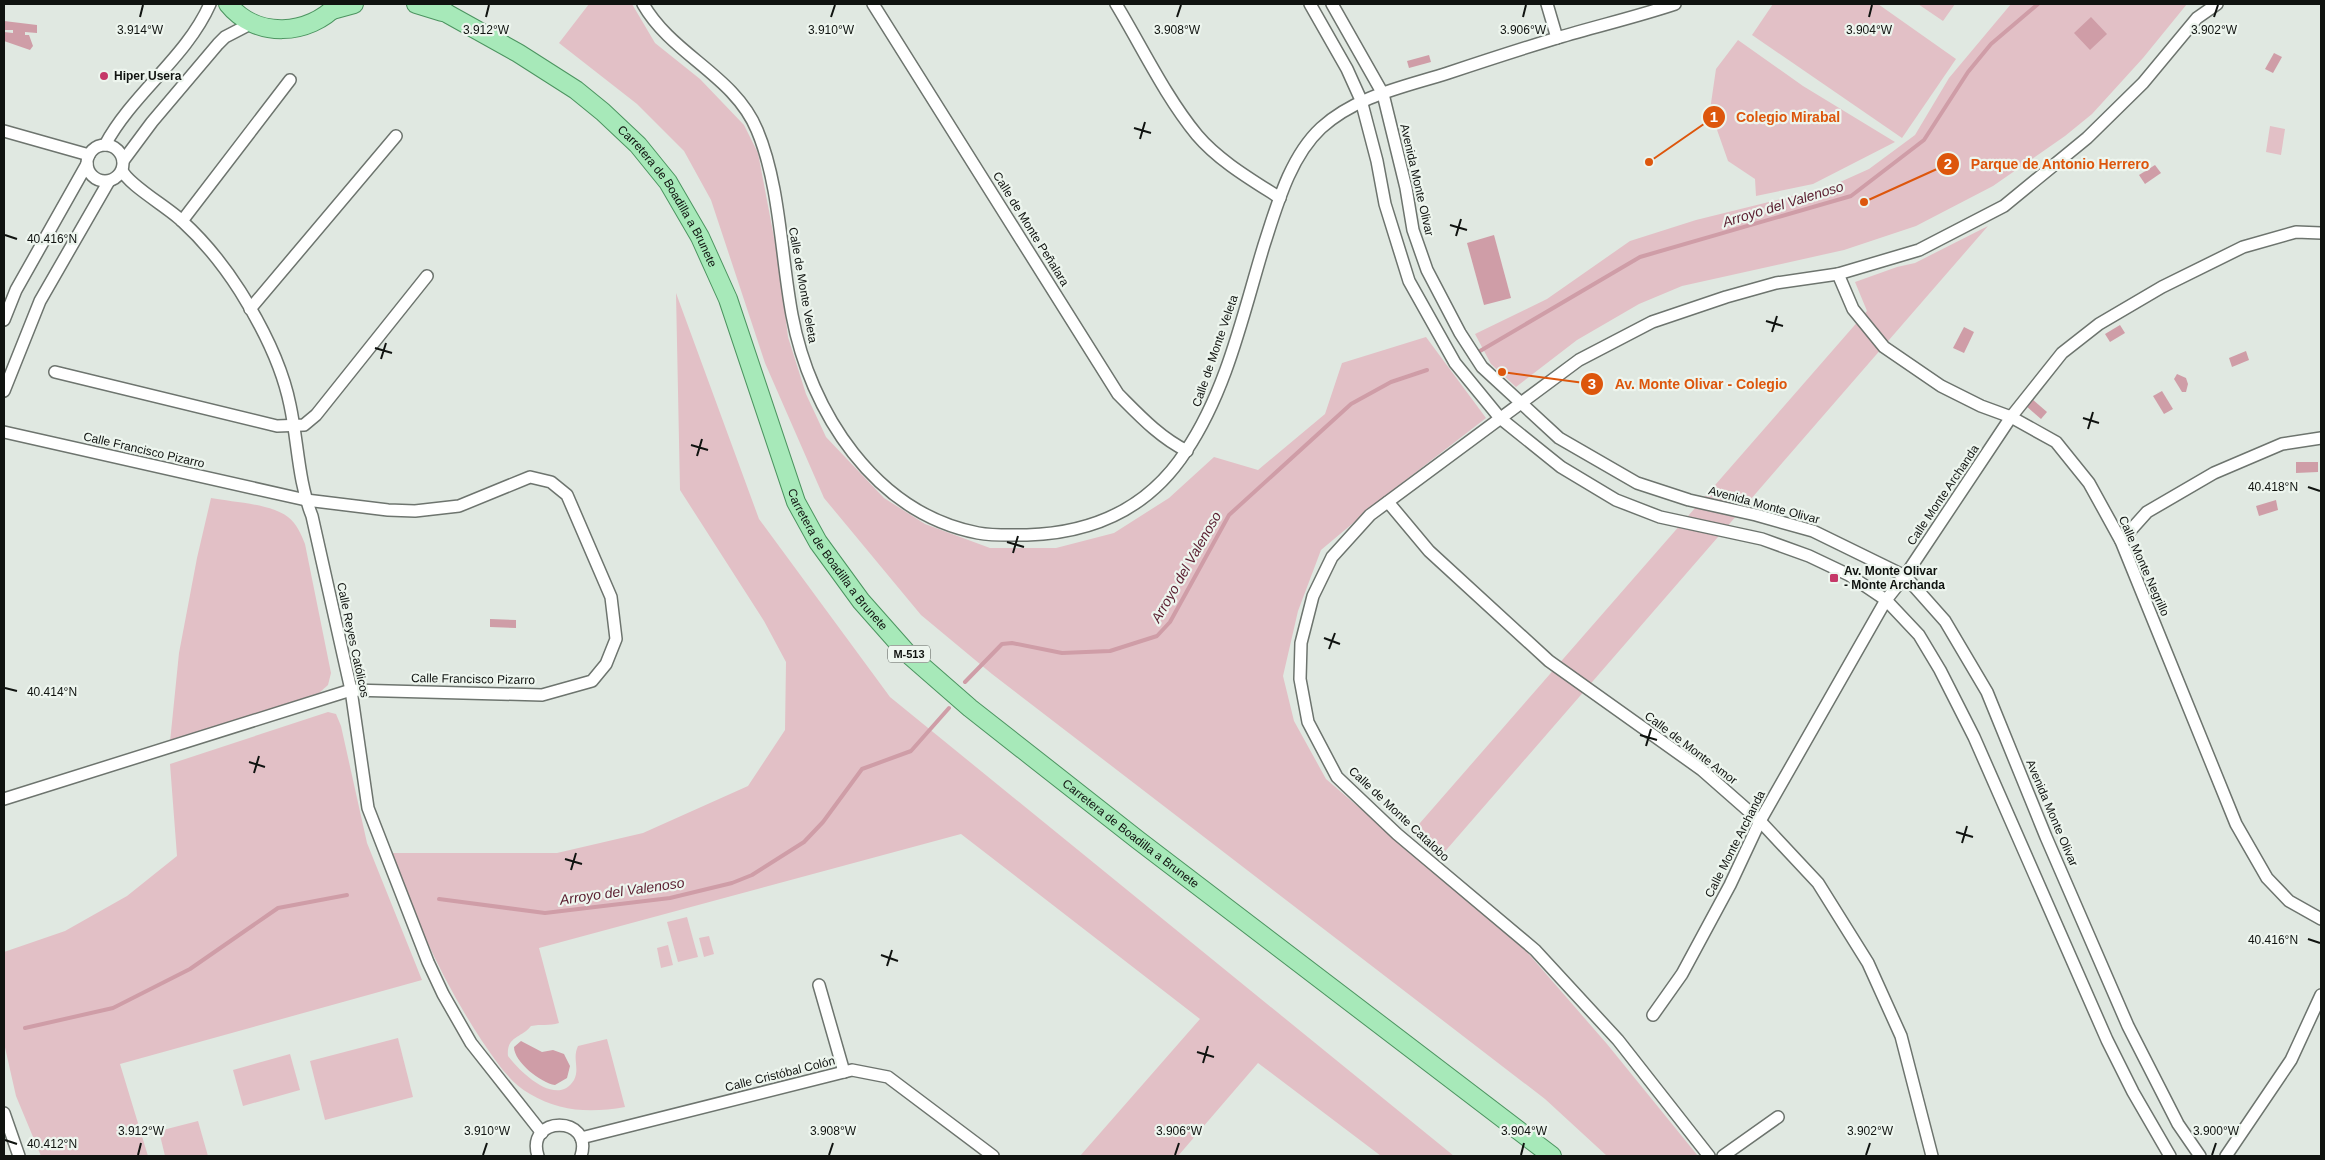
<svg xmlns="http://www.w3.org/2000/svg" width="2325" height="1160" font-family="Arial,sans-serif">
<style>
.green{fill:#e2c0c6}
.water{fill:#cf9da7}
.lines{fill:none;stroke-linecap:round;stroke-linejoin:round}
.stream{stroke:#cf9da7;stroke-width:4}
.minor-casing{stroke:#6d746e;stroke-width:14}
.primary-casing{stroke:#4c9460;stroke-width:20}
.minor{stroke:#fff;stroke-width:11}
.primary{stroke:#a7e9b9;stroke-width:18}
.ticks{fill:none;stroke:#101310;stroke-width:2}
.poi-dot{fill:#c53868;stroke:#edf5ee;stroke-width:2}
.labels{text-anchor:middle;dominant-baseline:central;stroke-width:4.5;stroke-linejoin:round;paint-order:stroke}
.shield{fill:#edf5ee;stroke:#525753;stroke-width:1}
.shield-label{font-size:11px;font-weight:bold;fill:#101310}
.poi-label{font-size:12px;font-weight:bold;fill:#101310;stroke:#edf5ee;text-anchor:start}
.street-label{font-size:12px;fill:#101310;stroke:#edf5ee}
.water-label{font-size:14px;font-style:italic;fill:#5a1d2f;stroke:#edf5ee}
.ticks-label{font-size:12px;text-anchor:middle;fill:#101310;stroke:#edf5ee;stroke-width:4.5;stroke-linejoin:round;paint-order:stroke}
.leader{fill:none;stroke:#dd560c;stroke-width:2}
.callout-dot{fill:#dd560c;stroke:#edf5ee;stroke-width:2}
.mark-label{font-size:15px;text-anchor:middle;font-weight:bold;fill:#fff}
.callout-label{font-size:14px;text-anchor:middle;font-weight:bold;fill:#dd560c;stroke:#edf5ee;stroke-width:4.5;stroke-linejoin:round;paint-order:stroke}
</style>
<rect width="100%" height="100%" fill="#e0e8e1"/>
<!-- green -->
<g class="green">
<polygon points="589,4 632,4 655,43 700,79 744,125 758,153 780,269 788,337 806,394 826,437 884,498 925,524 990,548 1056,548 1114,533 1169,498 1214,457 1258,470 1325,414 1342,363 1426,337 1486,418 1389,493 1321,550 1298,611 1283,676 1294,721 1326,779 1527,952 1607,1044 1698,1156 1607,1156 1545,1099 992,674 921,615 824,498 765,363 711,200 684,151 637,104 559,43"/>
<polygon points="1773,4 1878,4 1956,59 1902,138 1752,35"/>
<polygon points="1918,4 1955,4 1943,21"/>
<polygon points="2011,4 2187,4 2143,58 2092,114 2065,136 1993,186 1916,226 1844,250 1682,286 1639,304 1577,340 1516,387 1491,364 1475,334 1547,299 1630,241 1696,220 1829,187 1869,169 1915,135 1949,78"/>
<polygon points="1738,40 1803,86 1895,142 1813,184 1756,196 1755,179 1728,161 1710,110 1716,69"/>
<polygon points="2270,126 2285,129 2281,155 2266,152"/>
<polygon points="1988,226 1441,856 1413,831 1867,311 1855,282 1897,267 1915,263"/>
<path d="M 676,293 L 759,519 L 890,697 L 1454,1156 L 1381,1156 L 1258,1063 L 1178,1156 L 1080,1156 L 1200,1019 L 961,834 L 539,948 L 559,1023 C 549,1026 541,1024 531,1026 C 522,1038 506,1036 508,1056 C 520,1072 557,1108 574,1080 C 580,1068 572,1059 578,1046 L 607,1039 L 625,1107 C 591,1113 560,1112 530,1094 C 509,1082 495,1060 482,1041 C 443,982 415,919 391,853 L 557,853 L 643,833 L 748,786 L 785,730 L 786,662 L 764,621 L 680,490 Z"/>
<path d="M 211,498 C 232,502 272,504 288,517 C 297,524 301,534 305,544 L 331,673 L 328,685 L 319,693 L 170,742 L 179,653 L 197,558 Z"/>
<polygon points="328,712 336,714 341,726 367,843 422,980 120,1064 148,1156 41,1156 16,1096 4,1043 4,952 65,931 127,896 177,856 170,764"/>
<polygon points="687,917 698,957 678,962 667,922"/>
<polygon points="709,936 714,954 704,957 699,938"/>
<polygon points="668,945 673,965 661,968 657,948"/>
<polygon points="398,1038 413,1097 325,1120 310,1061"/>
<polygon points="290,1054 300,1090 243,1106 233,1070"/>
<polygon points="198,1121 208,1156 165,1156 159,1131"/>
</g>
<!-- water -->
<g class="water">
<polygon points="2091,17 2107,34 2090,50 2074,33"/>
<polygon points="4,21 37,25 37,33 25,32 25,35 29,35 33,46 30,50 4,41 4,32 13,33 13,30 4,30"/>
<polygon points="2274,53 2282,57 2273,73 2265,69"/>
<polygon points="1429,55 1431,62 1409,68 1407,61"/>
<polygon points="2155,165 2161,173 2145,184 2139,175"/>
<polygon points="1494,235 1511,298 1484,305 1467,243"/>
<polygon points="2120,325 2125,333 2110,342 2105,334"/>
<polygon points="1964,327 1974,332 1964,353 1953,348"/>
<polygon points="2246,351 2249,360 2232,367 2229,358"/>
<polygon points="2177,374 2186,378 2188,384 2186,392 2182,392 2174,379"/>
<polygon points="2162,391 2173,409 2164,414 2153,396"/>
<polygon points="2031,398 2047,412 2041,419 2025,405"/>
<polygon points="2296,462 2318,462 2318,472 2296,473"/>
<polygon points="2276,500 2278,510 2259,516 2256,506"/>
<polygon points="490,619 516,620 516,628 490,627"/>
<path d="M 521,1041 L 542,1052 L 553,1050 L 564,1054 L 570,1066 L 567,1078 L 555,1085 C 541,1083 514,1062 514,1047 Z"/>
</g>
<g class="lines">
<!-- stream -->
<g class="stream">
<polyline points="1480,351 1640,257 1851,196 1924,140 1968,72 1991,44 2038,4"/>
<polyline points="965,682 1002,644 1012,643 1062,653 1110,651 1157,636 1170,622 1229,515 1351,404 1391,382 1427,370"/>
<polyline points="439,899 545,913 670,898 732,883 752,875 804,842 823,822 862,769 911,751 949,708"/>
<polyline points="25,1028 113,1008 190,969 278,908 347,895"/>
</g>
<defs>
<g id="minor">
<path d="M 643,4 C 672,55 734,75 757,130 C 780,184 781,257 792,315 C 810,412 875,513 978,533 C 994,536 1011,535 1027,535 C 1094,533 1149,508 1186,451 C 1227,390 1243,314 1264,245 C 1277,205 1290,157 1321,128 C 1356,96 1404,87 1448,73 C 1484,61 1521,49 1557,38 C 1597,26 1636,17 1675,4"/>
<path d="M 873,4 L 1118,394 C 1139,415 1159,437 1187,451"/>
<path d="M 1116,4 C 1142,47 1165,96 1197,135 C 1219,161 1252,180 1280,198"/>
<polyline points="1310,4 1347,69 1361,100 1377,161 1385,204 1409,281 1455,363 1500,418 1561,467 1616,500 1660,517 1762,539 1809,556 1849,575 1886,600 1919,635 1940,670 1974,737 2107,1040 2133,1092 2170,1156"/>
<polyline points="1332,4 1383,94 1406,188 1413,230 1427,270 1460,333 1482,367 1559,438 1637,483 1689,500 1756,515 1813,531 1905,576 1945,621 1987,692 2046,837 2128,1026 2178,1124 2200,1156"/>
<polyline points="1547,4 1557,38"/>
<polyline points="4,131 89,155"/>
<circle cx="105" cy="163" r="18"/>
<path d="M 105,145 C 133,93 186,58 210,4"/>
<polyline points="123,161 152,122 218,44 225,37 252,23"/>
<path d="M 122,170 C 127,184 169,208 182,221 C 204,241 224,266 240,291 C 262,326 282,365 290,405 C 298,442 298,481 312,516 L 351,690 L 368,808 L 428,962 L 443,994 L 471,1043 L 542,1133"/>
<polyline points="182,221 290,80"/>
<polyline points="1838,274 1853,309 1884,347 1941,386 1981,406 2011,417 2056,442 2089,483 2121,541 2236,824 2267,878 2289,901 2321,919"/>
<polyline points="250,309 396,136"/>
<polyline points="4,320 16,290 87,164"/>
<polyline points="55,372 277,426 304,425 316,415 427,276"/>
<polyline points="4,391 40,301 109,181"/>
<polyline points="4,432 306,500 388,510 415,511 459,506 530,477 551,482 567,495 611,597 616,639 606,664 592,681 542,695 351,690 4,799"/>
<polyline points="1388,502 1429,551 1549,661 1702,770 1760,821 1818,883 1868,963 1901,1036 1932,1156"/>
<polyline points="2121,541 2147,512 2214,473 2282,444 2321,438"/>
<polyline points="819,985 844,1072"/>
<polyline points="1653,1015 1682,974 1730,885 1760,821 1886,600 1905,576 2011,417 2062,353 2099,324 2162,287 2243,247 2296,232 2321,233"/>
<polyline points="4,1113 19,1156"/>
<polyline points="581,1138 852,1070 888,1077 993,1156"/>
<path d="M 538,1156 C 525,1115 594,1115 581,1156"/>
<polyline points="1709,1156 1618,1040 1535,950 1397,834 1337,777 1308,722 1300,679 1301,643 1313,596 1332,557 1370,515 1579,360 1652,322 1726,297 1776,283 1838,274 1919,250 2004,206 2087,138 2143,83 2197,18 2217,4"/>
<polyline points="1723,1156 1778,1117"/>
<polyline points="2226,1156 2291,1060 2321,995"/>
</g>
<g id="primary">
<path d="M 228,4 C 256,39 309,36 338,4"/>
<polyline points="416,4 442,12"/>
<path id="s1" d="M 433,4 L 448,14 L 518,53 L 576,90 L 603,112 L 638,145 L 668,182 L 700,237 L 728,299 L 796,502 L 818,542 L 861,601 L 907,653 L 970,708 L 1138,840 L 1552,1156"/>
<polyline points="332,10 354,4"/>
</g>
</defs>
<!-- minor casing -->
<use href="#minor" class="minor-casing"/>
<!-- primary casing -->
<use href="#primary" class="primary-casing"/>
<!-- minor -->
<use href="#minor" class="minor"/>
<!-- primary -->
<use href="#primary" class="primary"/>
</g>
<!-- ticks -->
<path class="ticks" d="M 140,17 L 143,5M 486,17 L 489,5M 831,17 L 835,5M 1177,17 L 1181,5M 1523,17 L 1526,5M 1869,17 L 1872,5M 2214,17 L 2218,5M 1134,128 L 1151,133M 1140,139 L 1145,122M 1450,225 L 1467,230M 5,235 L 17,239M 1456,236 L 1461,219M 1766,321 L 1783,326M 1772,332 L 1777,316M 375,348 L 392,353M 381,359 L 386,343M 2083,418 L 2099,423M 2088,429 L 2093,412M 691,445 L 708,450M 697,456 L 702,439M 2308,487 L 2320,491M 1007,542 L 1024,547M 1013,553 L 1018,536M 1324,638 L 1340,644M 1329,649 L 1335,633M 5,688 L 17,691M 1640,735 L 1657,740M 1646,746 L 1651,729M 249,762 L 265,767M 254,773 L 259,756M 1956,832 L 1973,837M 1962,843 L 1967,826M 565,859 L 582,864M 571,870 L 576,853M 2308,939 L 2320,943M 881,955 L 898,961M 887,966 L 892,950M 1197,1052 L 1214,1057M 1203,1063 L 1208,1046M 5,1140 L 17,1144M 138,1155 L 141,1143M 483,1155 L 487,1143M 829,1155 L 833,1143M 1175,1155 L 1179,1143M 1521,1155 L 1524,1143M 1866,1155 L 1870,1143M 2212,1155 L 2216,1143"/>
<!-- markers -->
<g class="poi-dot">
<circle cx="104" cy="76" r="5"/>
<rect x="1829" y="573" width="10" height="10" rx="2.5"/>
</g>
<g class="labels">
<!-- shield labels -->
<rect class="shield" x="888" y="645.5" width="42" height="17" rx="4"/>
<g class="shield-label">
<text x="909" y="654">M-513</text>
</g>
<!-- poi labels -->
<g class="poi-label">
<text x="114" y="76">Hiper Usera</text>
<text x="1844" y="571">Av. Monte Olivar<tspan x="1844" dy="14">- Monte Archanda</tspan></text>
</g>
<!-- street labels -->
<g class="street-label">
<text transform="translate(1417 180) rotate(77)">Avenida Monte Olivar</text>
<text stroke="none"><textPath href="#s1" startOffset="309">Carretera de Boadilla a Brunete</textPath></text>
<text transform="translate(1031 229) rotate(58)">Calle de Monte Peñalara</text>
<text transform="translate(803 285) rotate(80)">Calle de Monte Veleta</text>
<text transform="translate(1215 351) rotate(-71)">Calle de Monte Veleta</text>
<text transform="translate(144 450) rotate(13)">Calle Francisco Pizarro</text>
<text transform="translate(1943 495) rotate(-56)">Calle Monte Archanda</text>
<text transform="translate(1764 505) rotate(15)">Avenida Monte Olivar</text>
<text stroke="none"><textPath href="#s1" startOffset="714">Carretera de Boadilla a Brunete</textPath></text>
<text transform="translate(2144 566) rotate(66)">Calle Monte Negrillo</text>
<text transform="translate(353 640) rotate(78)">Calle Reyes Católicos</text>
<text transform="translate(473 679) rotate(1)">Calle Francisco Pizarro</text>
<text transform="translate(1691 748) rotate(37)">Calle de Monte Amor</text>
<text transform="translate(2052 813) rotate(67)">Avenida Monte Olivar</text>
<text transform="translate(1399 814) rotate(43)">Calle de Monte Catalobo</text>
<text stroke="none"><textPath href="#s1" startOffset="1119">Carretera de Boadilla a Brunete</textPath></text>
<text transform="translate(1735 844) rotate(-63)">Calle Monte Archanda</text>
<text transform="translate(780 1074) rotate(-14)">Calle Cristóbal Colón</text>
</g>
<!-- water labels -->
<g class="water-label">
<text transform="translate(1783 204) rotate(-17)">Arroyo del Valenoso</text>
<text transform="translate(1186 567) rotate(-60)">Arroyo del Valenoso</text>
<text transform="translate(622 891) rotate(-8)">Arroyo del Valenoso</text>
</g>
</g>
<g class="ticks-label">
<text x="140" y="34">3.914°W</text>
<text x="486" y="34">3.912°W</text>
<text x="831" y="34">3.910°W</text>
<text x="1177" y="34">3.908°W</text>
<text x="1523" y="34">3.906°W</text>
<text x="1869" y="34">3.904°W</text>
<text x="2214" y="34">3.902°W</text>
<text x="52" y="243">40.416°N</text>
<text x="2273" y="491">40.418°N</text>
<text x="52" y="696">40.414°N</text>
<text x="2273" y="944">40.416°N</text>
<text x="141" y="1135">3.912°W</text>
<text x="487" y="1135">3.910°W</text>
<text x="833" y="1135">3.908°W</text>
<text x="1179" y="1135">3.906°W</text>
<text x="1524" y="1135">3.904°W</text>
<text x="1870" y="1135">3.902°W</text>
<text x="2216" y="1135">3.900°W</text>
<text x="52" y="1148">40.412°N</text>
</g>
<!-- callouts -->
<path class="leader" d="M1649 162L1714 117M1864 202L1948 164M1502 372L1592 384"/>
<g class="callout-dot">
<circle cx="1649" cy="162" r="5"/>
<circle cx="1864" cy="202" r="5"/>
<circle cx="1502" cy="372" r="5"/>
<circle cx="1714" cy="117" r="12"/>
<circle cx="1948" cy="164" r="12"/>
<circle cx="1592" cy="384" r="12"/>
</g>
<g class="mark-label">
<text x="1714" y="122">1</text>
<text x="1948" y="169">2</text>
<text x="1592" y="389">3</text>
</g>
<g class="callout-label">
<text x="1788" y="122">Colegio Mirabal</text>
<text x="2060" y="169">Parque de Antonio Herrero</text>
<text x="1701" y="389">Av. Monte Olivar - Colegio</text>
</g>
<!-- border -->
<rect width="2325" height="1160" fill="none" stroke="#101310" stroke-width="10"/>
</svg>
